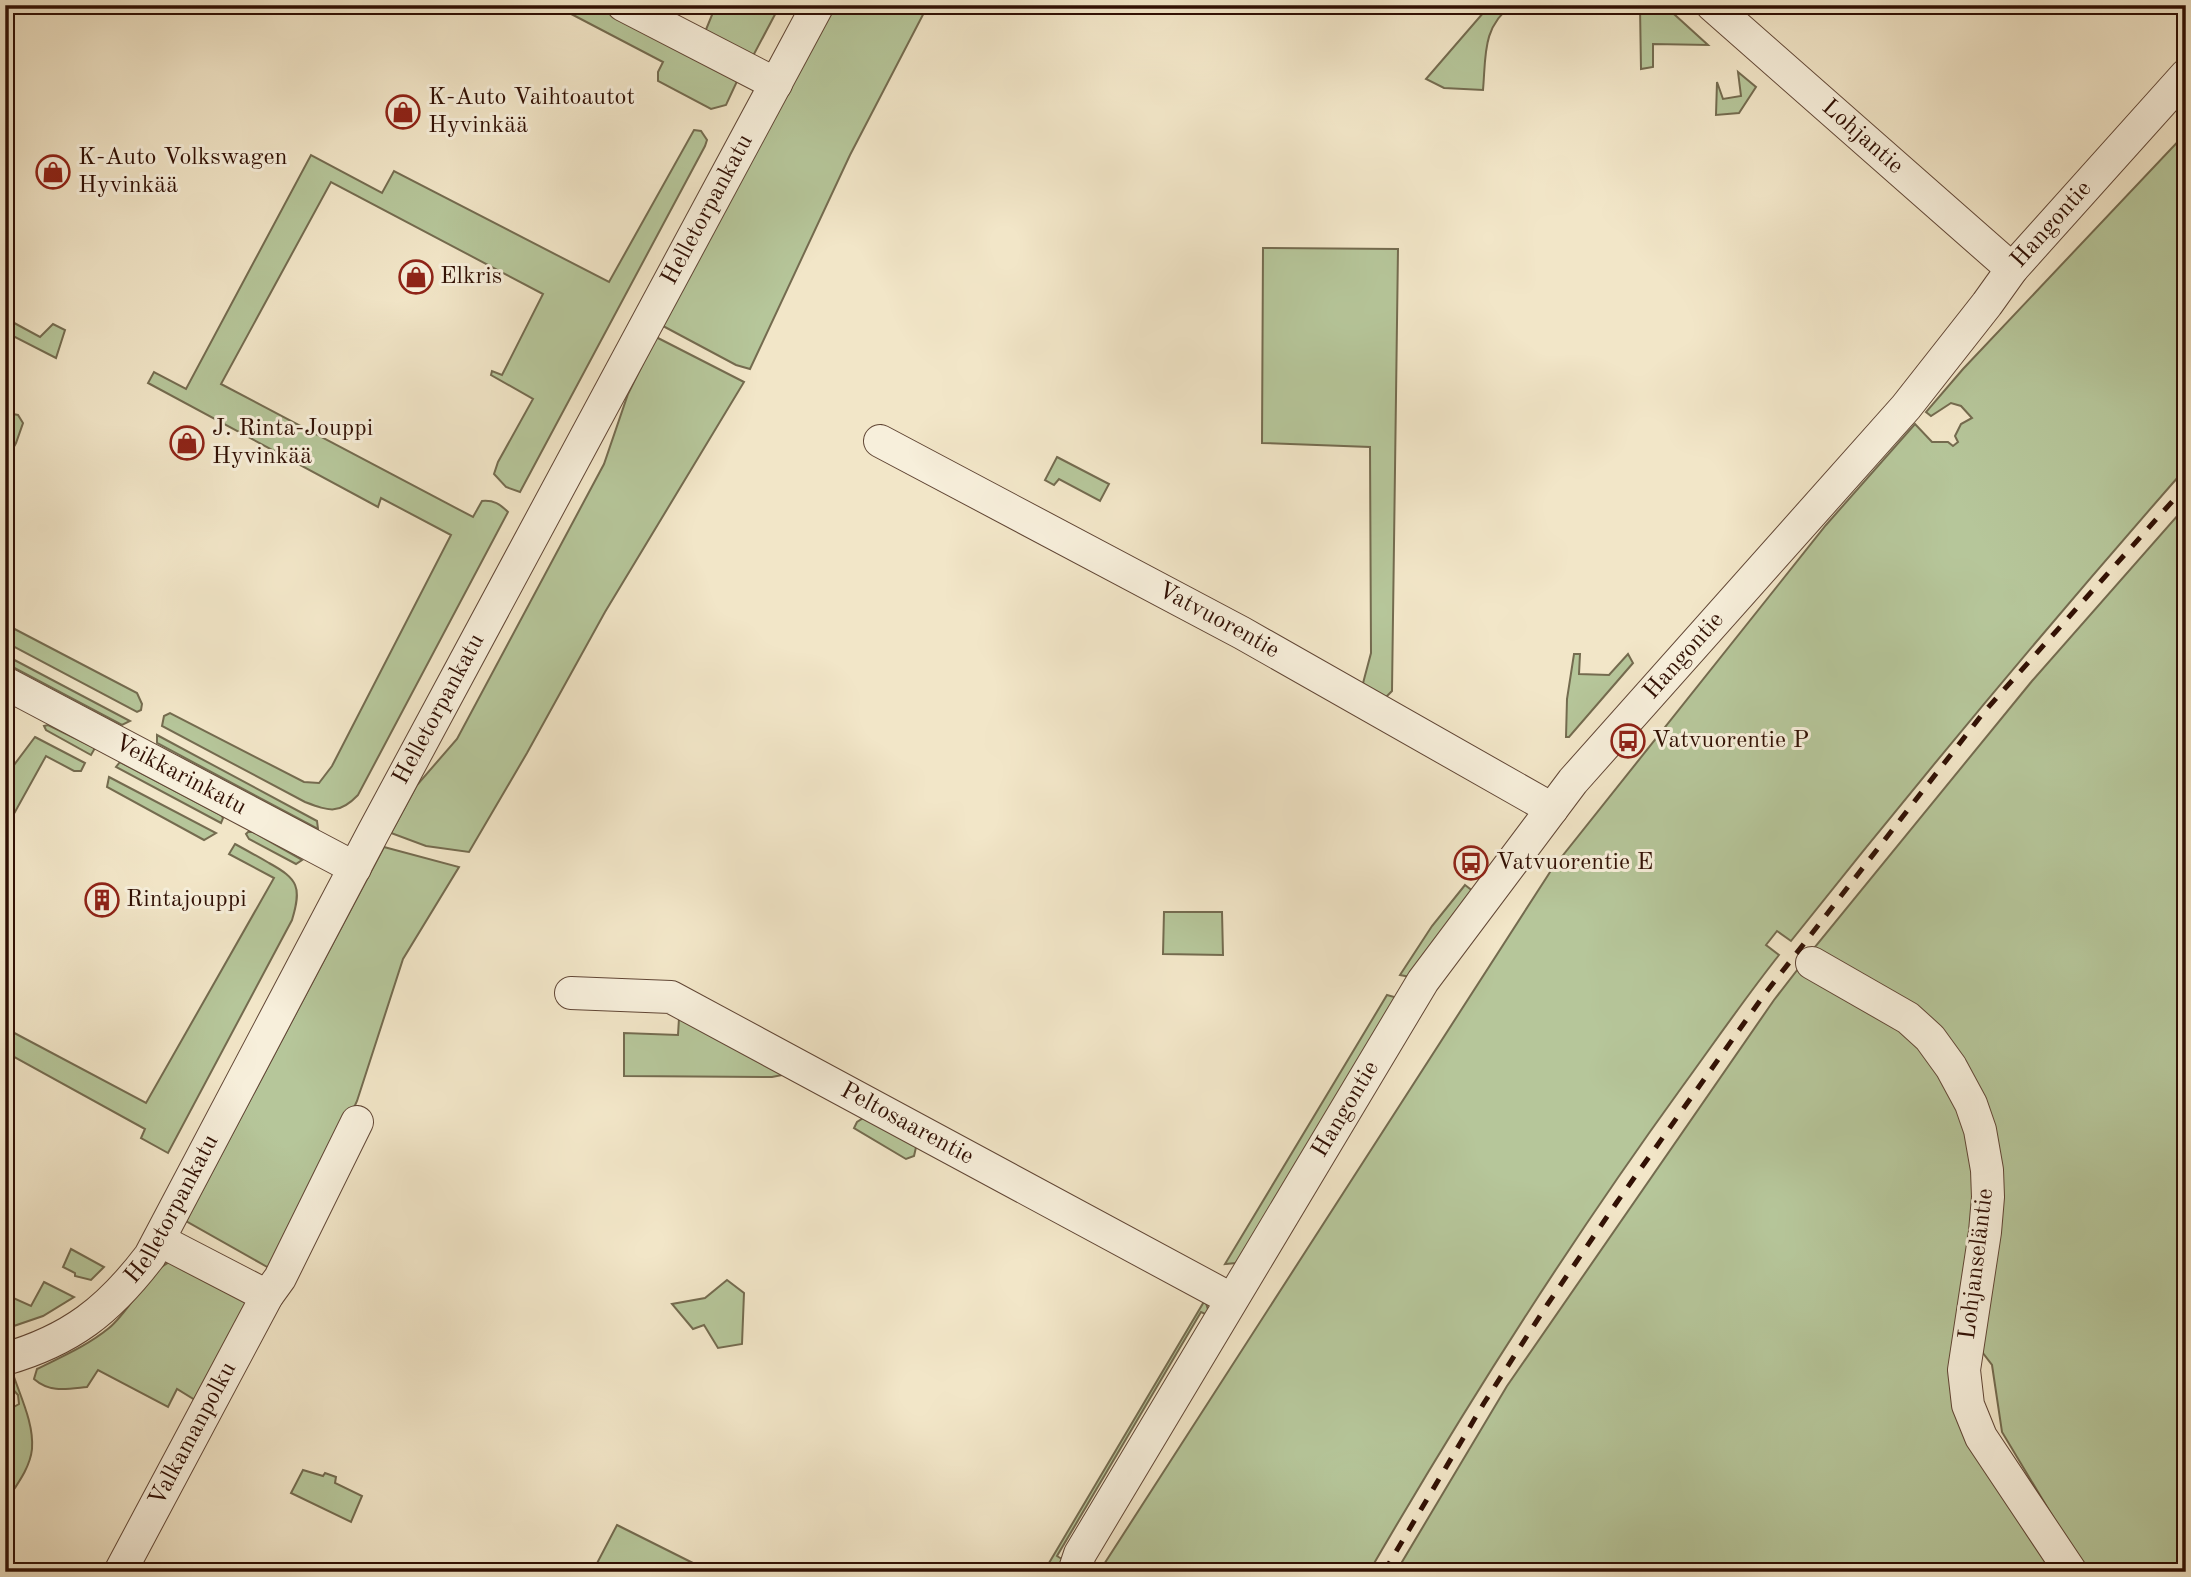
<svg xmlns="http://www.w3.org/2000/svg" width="2191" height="1577" font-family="'Old Standard TT',serif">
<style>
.green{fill:#b6c69a;stroke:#746b4f;stroke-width:2}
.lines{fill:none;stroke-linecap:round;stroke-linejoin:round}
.minor-casing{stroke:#614635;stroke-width:34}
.minor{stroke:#f7efdb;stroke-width:32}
.rail{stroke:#311004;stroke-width:5;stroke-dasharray:12 12;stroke-linecap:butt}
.labels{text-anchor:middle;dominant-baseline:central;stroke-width:6;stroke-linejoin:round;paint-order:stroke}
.poi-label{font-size:24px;fill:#311004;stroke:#f7efdb;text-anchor:start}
.street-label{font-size:24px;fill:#311004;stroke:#f7efdb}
</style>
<rect width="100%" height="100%" fill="#f2e6c8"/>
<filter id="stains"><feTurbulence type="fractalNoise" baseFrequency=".00286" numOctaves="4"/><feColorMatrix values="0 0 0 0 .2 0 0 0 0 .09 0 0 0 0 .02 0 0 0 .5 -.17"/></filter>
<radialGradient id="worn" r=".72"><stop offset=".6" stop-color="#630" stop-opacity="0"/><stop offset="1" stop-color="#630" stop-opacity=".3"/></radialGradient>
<!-- green -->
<g class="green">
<polygon points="554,5 603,5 726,66 739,77 726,105 711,109 658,81 658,72 663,62"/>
<polygon points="716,5 780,5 753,56 705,32"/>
<polygon points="833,5 928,5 850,155 750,369 736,365 663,326"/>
<path d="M 1490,5 L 1512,5 C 1482,27 1486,56 1483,90 L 1444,88 L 1426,79 Z"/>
<polygon points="1647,5 1664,5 1708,45 1653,44 1653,67 1641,69 1640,7"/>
<polygon points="1738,72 1756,87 1739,113 1716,115 1717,82 1723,99 1741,96"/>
<path d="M 694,130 L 701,131 L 707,140 L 705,146 L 520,492 L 506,487 L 494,474 L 498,462 L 533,399 L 491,375 L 492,371 L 502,375 L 543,294 L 331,182 L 221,384 L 473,517 L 482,501 C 494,500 500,504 508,512 L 358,795 C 339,815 329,811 305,802 L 162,726 L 164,716 L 170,713 L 304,782 L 319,783 L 332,766 L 451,535 L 381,498 L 378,507 L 148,383 L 154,372 L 186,389 L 311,155 L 382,193 L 394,171 L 609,282 Z"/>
<path d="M 2186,133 L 2186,468 C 2050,623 1919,780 1791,941 L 1777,931 L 1766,945 L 1779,955 C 1745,998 1714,1043 1682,1087 C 1569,1243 1466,1405 1369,1572 L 1099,1572 L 1552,869 L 1826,525 L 1915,424 L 1932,442 L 1948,442 L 1953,446 L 1958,442 L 1955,436 L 1961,424 L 1972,418 L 1961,406 L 1951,403 L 1931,416 L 1926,412 L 1963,369 Z"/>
<polygon points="1263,248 1398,249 1392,691 1384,699 1362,687 1371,653 1370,447 1262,443"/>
<polygon points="5,318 40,337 53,324 65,330 56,358 5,332"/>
<polygon points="656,337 744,382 605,612 527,753 469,852 426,846 391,833 417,785 457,739 604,464 628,394"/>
<polygon points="13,414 18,415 23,423 16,443 5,463 5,418"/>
<polygon points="1057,457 1109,484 1100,501 1059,479 1054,485 1045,480"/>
<polygon points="2186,506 2186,1572 2086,1572 2002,1432 1992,1365 1976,1344 1971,1083 1810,953 2032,681"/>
<polygon points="5,624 137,693 142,704 141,710 137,712 5,642"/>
<polygon points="1574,654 1580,654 1579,674 1609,675 1628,654 1633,663 1569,737 1566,737 1567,699"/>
<polygon points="5,655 130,721 122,725 5,663"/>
<polygon points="48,725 95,748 91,755 46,730 44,726"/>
<polygon points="157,735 317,821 318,829 157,743"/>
<polygon points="35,737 85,763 81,771 74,771 46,756 5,830 5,777"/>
<polygon points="120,762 221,815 223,818 221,823 116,767"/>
<polygon points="109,777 216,833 204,840 107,787"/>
<polygon points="248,832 253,832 302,860 296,864 249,839 246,834"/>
<path d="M 235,844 C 246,850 257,856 269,863 C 298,879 302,887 292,920 L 168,1153 L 141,1138 L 145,1129 L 5,1052 L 5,1028 L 146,1103 L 274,878 L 229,854 Z"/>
<polygon points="384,847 459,867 403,959 357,1101 337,1145 269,1268 186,1221"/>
<polygon points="1465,885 1474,892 1410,977 1400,975 1432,926"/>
<polygon points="1164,912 1222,912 1223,955 1163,954"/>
<polygon points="1798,969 1920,1042 1967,1125 1975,1166 1975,1224 1956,1372 2059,1572 1396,1572 1507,1386 1774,1000"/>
<polygon points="1387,995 1398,998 1236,1263 1225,1264"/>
<polygon points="679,1018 787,1074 772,1077 624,1076 624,1033 678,1035"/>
<polygon points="865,1117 917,1143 914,1156 906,1159 854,1128 857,1122"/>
<polygon points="71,1249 104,1267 91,1280 75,1276 75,1273 63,1267"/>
<path d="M 172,1261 L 240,1294 L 246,1303 L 200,1403 L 177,1389 L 168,1407 L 98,1370 L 87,1387 C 67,1389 50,1393 34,1379 L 37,1369 C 61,1357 87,1346 109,1328 C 130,1311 149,1269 172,1261 Z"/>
<polygon points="727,1280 744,1293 742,1344 718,1348 704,1325 693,1329 672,1304 705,1298"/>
<polygon points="44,1282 74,1297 43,1316 5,1329 5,1304 9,1296 31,1306"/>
<polygon points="1205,1300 1210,1316 1201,1312 1057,1556 1065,1561 1063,1565 1049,1563"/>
<path d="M 13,1374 C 21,1398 34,1424 32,1449 C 30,1469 15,1487 5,1503 L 5,1400 L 10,1409 L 19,1404 L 18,1395 L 7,1383 L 5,1384 L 5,1377 Z"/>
<polygon points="303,1470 323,1476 325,1473 336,1477 335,1483 362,1496 351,1522 291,1493"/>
<polygon points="617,1525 693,1563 688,1572 604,1572 595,1567"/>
</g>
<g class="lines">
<defs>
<g id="minor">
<polyline points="623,5 776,84"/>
<path id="s1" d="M 1712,5 L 2012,269"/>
<path id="s2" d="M 880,441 L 1242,633 L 1552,809"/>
<path id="s3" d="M 5,683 L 355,868"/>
<polyline points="1812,963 1908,1018 1930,1038 1951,1067 1971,1104 1980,1130 1987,1170 1988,1197 1985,1232 1964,1370 1968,1405 1981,1437 2071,1572"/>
<path id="s4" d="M 571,993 L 671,997 L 1231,1299"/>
<polyline points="159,1240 267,1296"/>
<path id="s5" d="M 5,1359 C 71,1340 109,1310 150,1256 L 374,831 L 818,5"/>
<path id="s6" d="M 120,1572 L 267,1296 L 280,1278 L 357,1122"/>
<path id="s7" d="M 1074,1572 L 1080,1554 L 1423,981 L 1573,781 L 1906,407 L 1987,304 L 2012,269 L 2186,75"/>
</g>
</defs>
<!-- minor casing -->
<use href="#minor" class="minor-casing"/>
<!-- minor -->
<use href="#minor" class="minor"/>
<!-- rail -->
<polyline class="rail" points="1384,1572 1484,1403 1547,1305 1617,1202 1764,995 1984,712 2186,486"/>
</g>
<!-- icons -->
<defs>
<symbol id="shop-ring" viewBox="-11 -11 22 22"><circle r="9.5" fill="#f7efdb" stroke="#8f2418" stroke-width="1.5"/><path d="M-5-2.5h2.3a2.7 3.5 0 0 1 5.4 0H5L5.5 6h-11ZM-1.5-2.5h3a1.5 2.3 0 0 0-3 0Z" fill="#8f2418"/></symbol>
<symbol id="bus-ring" viewBox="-11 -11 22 22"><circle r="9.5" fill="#f7efdb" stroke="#8f2418" stroke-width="1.5"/><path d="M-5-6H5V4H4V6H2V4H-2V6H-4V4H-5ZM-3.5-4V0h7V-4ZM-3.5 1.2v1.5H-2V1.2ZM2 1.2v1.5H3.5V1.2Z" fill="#8f2418"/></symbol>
<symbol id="building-ring" viewBox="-11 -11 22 22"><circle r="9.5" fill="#f7efdb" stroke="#8f2418" stroke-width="1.5"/><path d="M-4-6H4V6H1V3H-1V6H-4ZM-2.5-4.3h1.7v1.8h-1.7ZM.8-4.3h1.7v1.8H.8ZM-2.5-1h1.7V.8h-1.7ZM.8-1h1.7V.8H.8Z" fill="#8f2418"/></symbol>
</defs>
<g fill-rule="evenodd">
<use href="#shop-ring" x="384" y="93" width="38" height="38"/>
<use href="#shop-ring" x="34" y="153" width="38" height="38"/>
<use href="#shop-ring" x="397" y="258" width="38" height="38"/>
<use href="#shop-ring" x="168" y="424" width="38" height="38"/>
<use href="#bus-ring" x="1609" y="722" width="38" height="38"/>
<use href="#bus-ring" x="1452" y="844" width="38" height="38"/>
<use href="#building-ring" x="83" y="881" width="38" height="38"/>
</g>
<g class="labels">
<!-- poi labels -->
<g class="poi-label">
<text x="428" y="98">K-Auto Vaihtoautot<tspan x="428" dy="28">Hyvinkää</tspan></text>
<text x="78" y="158">K-Auto Volkswagen<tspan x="78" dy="28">Hyvinkää</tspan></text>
<text x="440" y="277">Elkris</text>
<text x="212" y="429">J. Rinta-Jouppi<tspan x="212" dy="28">Hyvinkää</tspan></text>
<text x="1652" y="741">Vatvuorentie P</text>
<text x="1496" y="863">Vatvuorentie E</text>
<text x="126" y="900">Rintajouppi</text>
</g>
<!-- street labels -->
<g class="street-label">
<text stroke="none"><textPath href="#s1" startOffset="200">Lohjantie</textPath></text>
<text stroke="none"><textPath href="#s5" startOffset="1367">Helletorpankatu</textPath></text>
<text stroke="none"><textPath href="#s7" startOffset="1671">Hangontie</textPath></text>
<text stroke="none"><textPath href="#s2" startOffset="383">Vatvuorentie</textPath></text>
<text stroke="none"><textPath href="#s7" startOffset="1104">Hangontie</textPath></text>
<text stroke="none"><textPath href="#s5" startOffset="800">Helletorpankatu</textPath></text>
<text stroke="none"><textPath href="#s3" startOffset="198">Veikkarinkatu</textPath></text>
<text stroke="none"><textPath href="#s7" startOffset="537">Hangontie</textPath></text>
<text stroke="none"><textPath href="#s4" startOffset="368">Peltosaarentie</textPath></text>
<text stroke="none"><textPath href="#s5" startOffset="233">Helletorpankatu</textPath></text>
<text transform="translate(1977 1264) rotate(-83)">Lohjanseläntie</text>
<text stroke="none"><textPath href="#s6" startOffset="156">Valkamanpolku</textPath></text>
</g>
</g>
<!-- margin -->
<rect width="2191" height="1577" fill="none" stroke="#f2e6c8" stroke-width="28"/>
<rect x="7" y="7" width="2177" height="1563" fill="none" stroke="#311004" stroke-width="3.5"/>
<rect x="14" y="14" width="2163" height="1549" fill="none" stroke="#311004" stroke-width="2"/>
<rect width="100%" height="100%" filter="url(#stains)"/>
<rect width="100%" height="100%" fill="url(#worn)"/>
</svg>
